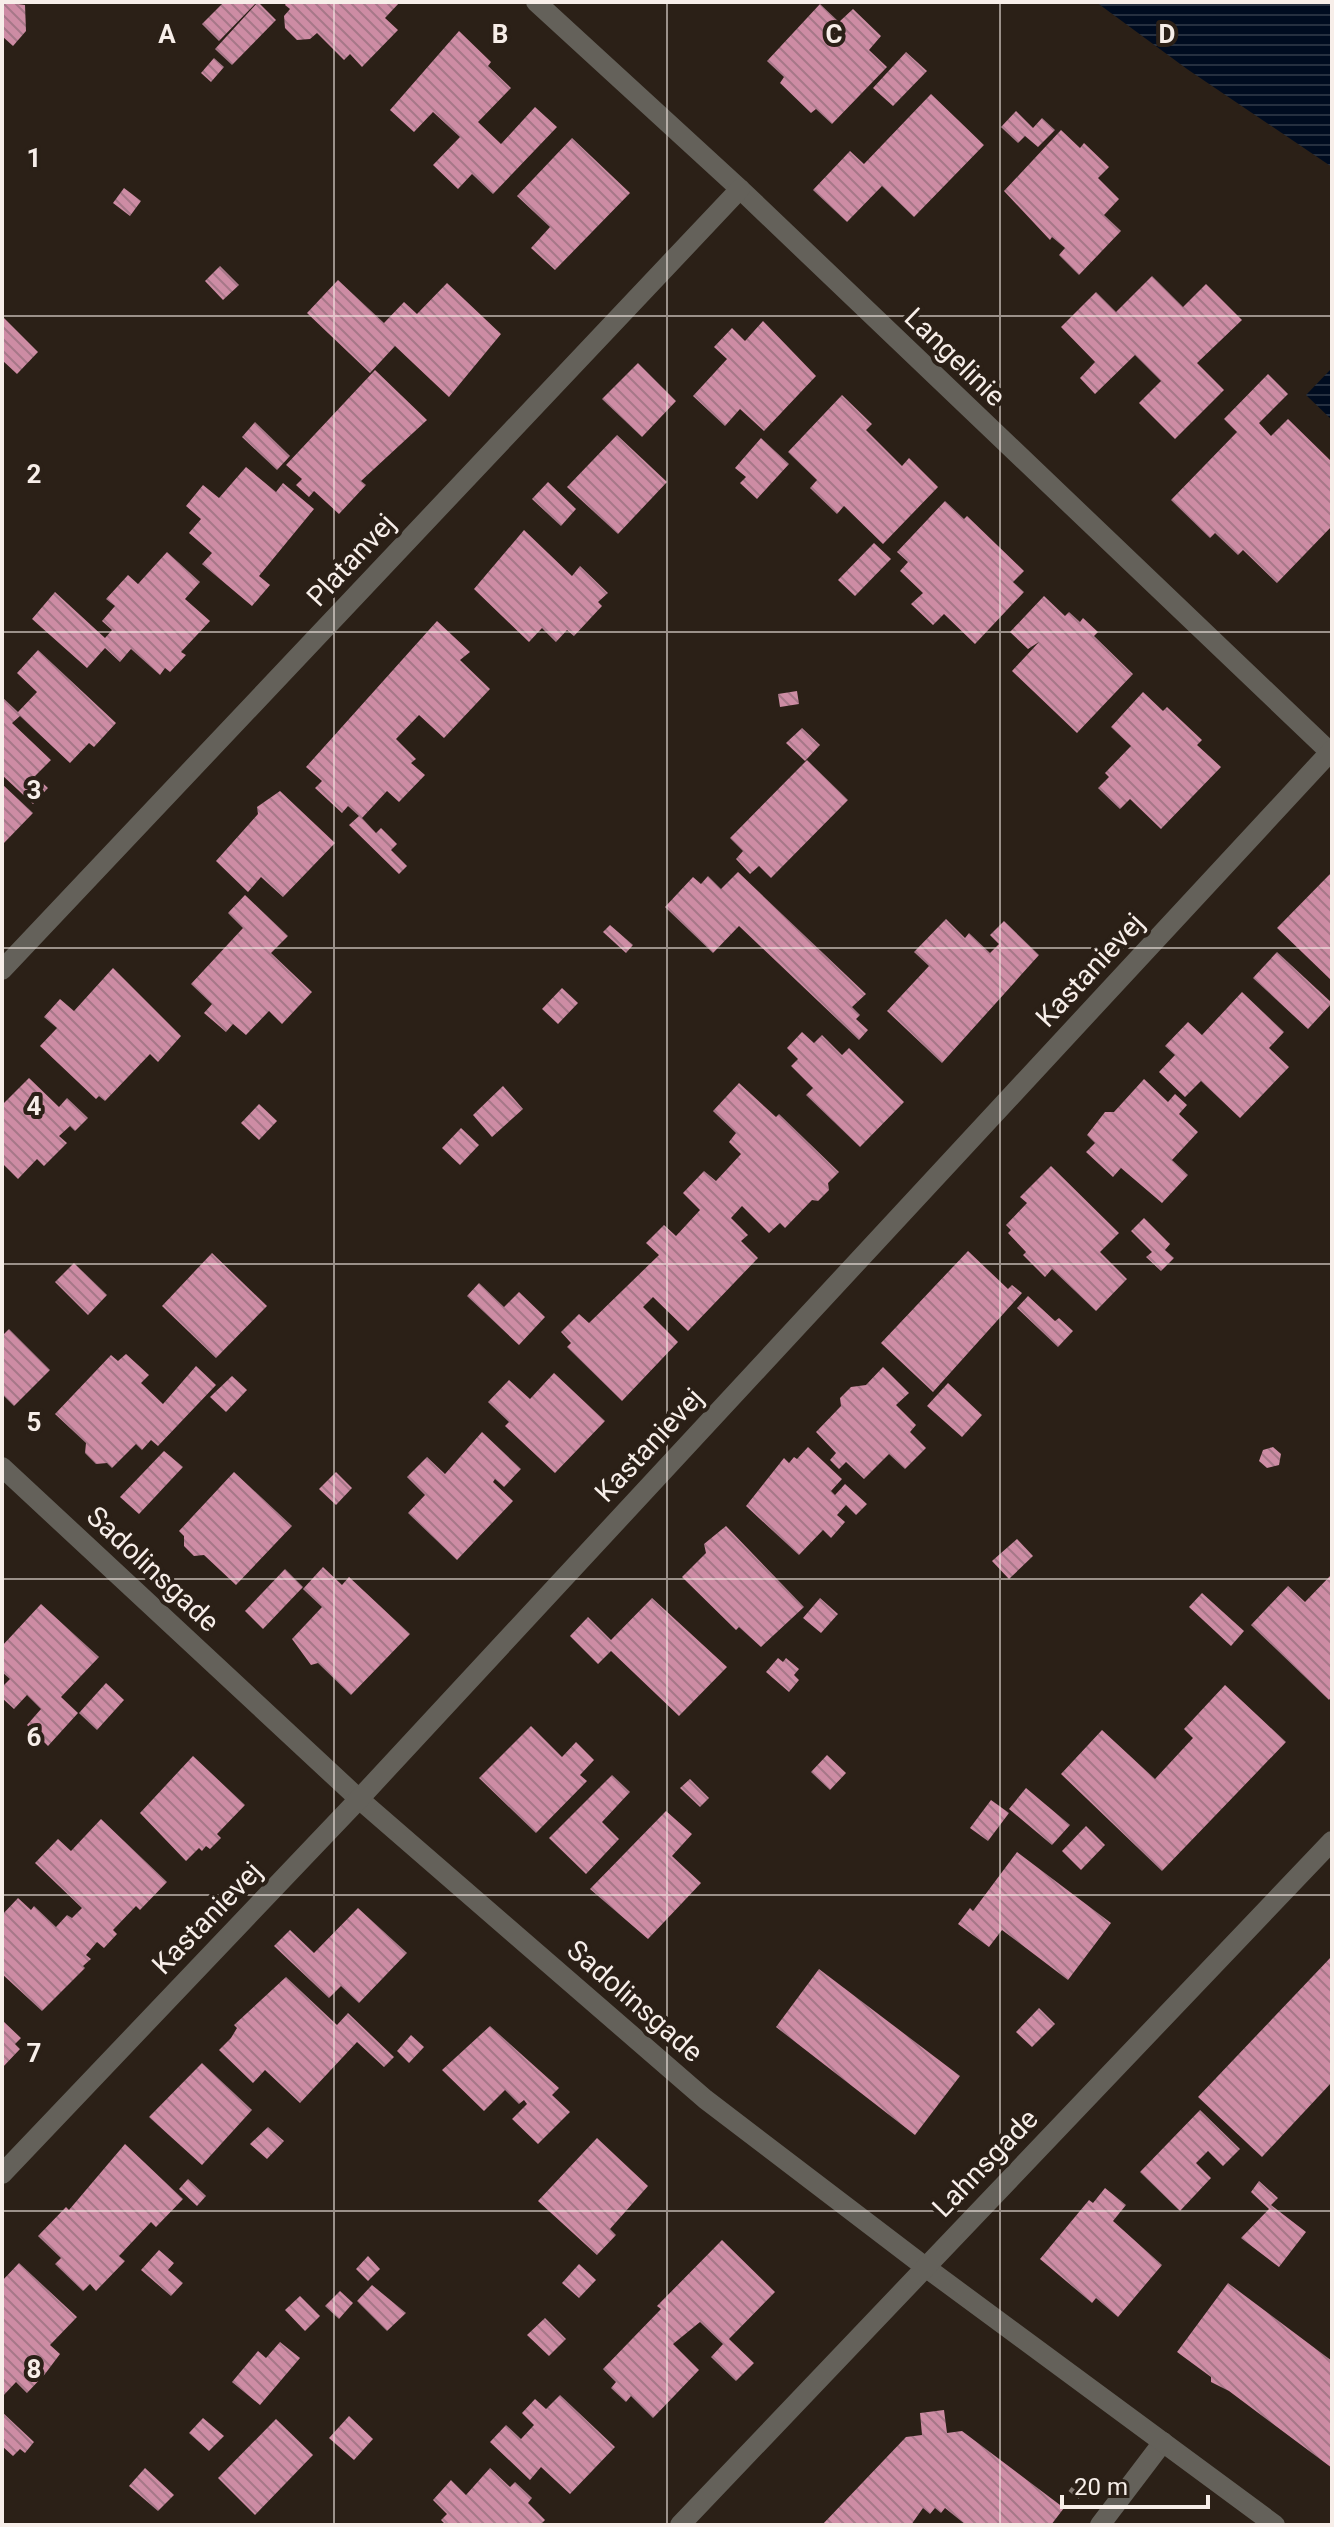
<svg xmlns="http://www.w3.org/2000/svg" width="1334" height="2527" font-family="Roboto,sans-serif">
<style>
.water{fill:url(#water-rules)}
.building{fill:url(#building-back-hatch)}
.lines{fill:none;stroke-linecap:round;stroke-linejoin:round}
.path{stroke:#827770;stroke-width:5;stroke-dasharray:8 4;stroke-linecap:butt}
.lane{stroke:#64615a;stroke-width:20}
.street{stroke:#64615a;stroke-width:20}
.grid{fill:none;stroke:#f7eee9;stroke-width:2;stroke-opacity:0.55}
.labels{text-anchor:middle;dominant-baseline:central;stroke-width:8;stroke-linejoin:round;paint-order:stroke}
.street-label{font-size:28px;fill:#f7eee9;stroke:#2b2017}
.grid-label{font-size:26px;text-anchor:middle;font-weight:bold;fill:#f7eee9;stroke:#2b2017;stroke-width:8;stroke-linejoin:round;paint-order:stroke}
</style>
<defs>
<pattern id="water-rules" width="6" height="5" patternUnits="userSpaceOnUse" patternTransform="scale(2)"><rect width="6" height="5" fill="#000c20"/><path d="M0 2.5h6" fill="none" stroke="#263040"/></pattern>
<pattern id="building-back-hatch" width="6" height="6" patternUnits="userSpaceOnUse" patternTransform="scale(2)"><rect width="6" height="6" fill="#cd8ca4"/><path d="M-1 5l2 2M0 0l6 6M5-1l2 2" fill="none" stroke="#a67788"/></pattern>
</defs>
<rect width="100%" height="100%" fill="#2b2017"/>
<!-- water -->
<g class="water">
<polygon points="1096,2 1332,2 1332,167 1187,69"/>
<polygon points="1331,369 1332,370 1332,420 1306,395"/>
</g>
<!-- building -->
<g class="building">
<polygon points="2,2 25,5 26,31 13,46 2,36"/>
<polygon points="224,2 257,2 219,41 202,24"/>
<polygon points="258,2 276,20 232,65 215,49"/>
<polygon points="287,2 400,2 385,18 398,30 362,67 350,54 344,60 317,33 310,39 297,40 285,28 284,16 290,9 285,5"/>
<polygon points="820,4 839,22 853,9 881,36 869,50 887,67 832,124 816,109 811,113 780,83 784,77 767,61"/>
<polygon points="459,31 491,62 488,66 511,88 478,122 501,144 535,107 557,127 493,194 472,174 458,189 433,165 460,137 433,112 414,132 390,110"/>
<polygon points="906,52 927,71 893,106 873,88"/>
<polygon points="214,58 224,67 211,82 201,73"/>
<polygon points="931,94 984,145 914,217 882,186 847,222 813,190 850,151 864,164"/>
<polygon points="1016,111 1033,128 1042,118 1055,130 1038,147 1025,136 1018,143 1001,127"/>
<polygon points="1061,130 1080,148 1084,143 1109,167 1098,178 1119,199 1104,215 1121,231 1079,275 1059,255 1065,248 1052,237 1050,240 1004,191"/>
<polygon points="572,138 630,193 555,270 531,248 550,227 517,196"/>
<polygon points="124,188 141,201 130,216 113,203"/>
<polygon points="220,266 239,285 223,300 205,281"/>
<polygon points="1152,276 1183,307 1206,284 1242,320 1197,363 1224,390 1175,439 1139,403 1161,381 1135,355 1095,394 1080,378 1095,362 1061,327 1096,292 1116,312"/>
<polygon points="338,280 384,323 404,302 417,314 447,283 501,334 449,397 395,346 370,373 307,313"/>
<polygon points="2,316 38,352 17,374 2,360"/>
<polygon points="763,321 816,376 764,431 740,409 725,426 693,396 727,359 714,347 732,328 745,341"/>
<polygon points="638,363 676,401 642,437 602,399"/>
<polygon points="375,370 427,420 361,481 366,485 339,514 314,491 309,497 296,485 302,479 286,465"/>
<polygon points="1268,374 1288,394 1259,423 1271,436 1288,419 1332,462 1332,526 1277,583 1243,550 1238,555 1215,533 1210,538 1171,500 1237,432 1224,419"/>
<polygon points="842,395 872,424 866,430 902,466 909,458 938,487 883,544 844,506 837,514 810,488 817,480 788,452"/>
<polygon points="255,422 290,456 277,470 242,437"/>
<polygon points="617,435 667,482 618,534 567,487"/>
<polygon points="761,438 789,464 757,499 740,483 746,477 735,468"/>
<polygon points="246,467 276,492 283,483 314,509 259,576 270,585 252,606 202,564 212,553 189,533 201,519 186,506 203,485 219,498"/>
<polygon points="548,482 576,509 561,526 532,499"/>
<polygon points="945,501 964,519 967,516 1024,571 1013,582 1024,592 975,644 944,614 933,625 911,604 923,593 900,571 908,562 897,552"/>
<polygon points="524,530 572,576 580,566 608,593 598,602 602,606 574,636 567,630 556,642 542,628 529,642 474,589"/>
<polygon points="874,543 891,559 855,596 838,580"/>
<polygon points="167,552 200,582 185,599 210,621 181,652 186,655 170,672 165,668 160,675 131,649 120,662 105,648 87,668 32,619 55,592 105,638 112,630 102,621 115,606 106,599 128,575 138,584"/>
<polygon points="1044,596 1065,616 1069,612 1080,622 1083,618 1098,632 1094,636 1133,674 1077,733 1012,671 1039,642 1028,649 1010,632"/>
<polygon points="437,621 470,652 460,660 490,689 444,738 419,715 396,739 416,759 411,763 425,775 399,802 387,791 362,818 376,833 381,828 397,844 391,850 407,866 399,874 349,825 359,816 348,806 342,813 315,788 322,781 306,767"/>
<polygon points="38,650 116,723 94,747 89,743 70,763 20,716 12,723 51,760 35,776 48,788 33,804 2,775 2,697 18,712 37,692 17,673"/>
<polygon points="797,691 799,704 780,707 778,694"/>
<polygon points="1143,692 1163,711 1167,707 1202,740 1197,745 1221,767 1161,829 1130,799 1120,809 1098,788 1109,777 1105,773 1131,746 1111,727"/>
<polygon points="802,728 820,745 805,761 786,743"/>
<polygon points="807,760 848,800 771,878 759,866 750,874 736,859 743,851 730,838"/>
<polygon points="2,784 33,813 2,845"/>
<polygon points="280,791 335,843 283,897 261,877 248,892 216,861 258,814 257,807"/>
<polygon points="738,872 866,994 852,1007 860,1015 856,1019 868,1030 859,1040 739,926 713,953 665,907 693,877 701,884 708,876 721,889"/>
<polygon points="1332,872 1332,981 1277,928"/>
<polygon points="245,895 288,936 271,953 312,992 282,1024 269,1011 246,1035 233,1024 226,1032 204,1013 212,1004 191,984 243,928 228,913"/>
<polygon points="946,919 965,938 969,933 990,953 999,944 990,935 1004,921 1039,955 942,1063 887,1011 929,966 914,952"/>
<polygon points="610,925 633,945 626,953 603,932"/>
<polygon points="1277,952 1332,1003 1308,1029 1253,978"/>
<polygon points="113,968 181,1036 158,1062 150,1054 105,1101 99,1096 96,1099 40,1046 57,1028 44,1017 60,999 74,1011"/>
<polygon points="562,988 578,1003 558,1024 542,1009"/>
<polygon points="1242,992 1284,1032 1269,1048 1289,1067 1240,1118 1201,1081 1185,1097 1159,1072 1175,1055 1165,1046 1188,1022 1202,1035"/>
<polygon points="802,1032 814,1043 822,1035 842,1055 849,1048 904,1102 860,1147 806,1095 813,1088 791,1066 798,1059 787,1048"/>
<polygon points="29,1078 59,1107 67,1098 88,1118 75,1131 70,1126 59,1136 67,1143 44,1166 37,1159 18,1179 2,1163 2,1105"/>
<polygon points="1144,1079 1168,1102 1175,1094 1187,1105 1179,1114 1198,1132 1172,1160 1188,1175 1162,1203 1121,1168 1113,1177 1086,1152 1095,1143 1087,1135 1105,1112 1114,1112"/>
<polygon points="739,1083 776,1117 779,1114 839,1172 828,1183 829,1190 818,1201 812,1200 785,1228 780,1223 769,1233 742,1206 731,1218 748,1235 741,1241 758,1258 688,1331 653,1297 643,1307 678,1342 622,1401 567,1347 571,1343 561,1332 579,1314 589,1323 659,1255 646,1243 664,1225 676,1236 700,1210 683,1193 704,1171 716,1181 741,1154 729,1142 736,1133 713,1111"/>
<polygon points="503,1086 523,1109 492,1137 473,1115"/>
<polygon points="259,1104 277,1121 259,1140 241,1123"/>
<polygon points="461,1128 479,1145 460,1165 442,1148"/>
<polygon points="1051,1166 1119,1233 1100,1252 1127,1279 1096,1311 1052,1269 1045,1277 1023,1255 1026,1252 1008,1233 1011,1230 1006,1225 1027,1203 1020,1197"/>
<polygon points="1144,1218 1170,1244 1165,1250 1174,1258 1161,1271 1146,1257 1152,1252 1131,1231"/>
<polygon points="968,1251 1008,1289 1012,1285 1022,1293 933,1392 881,1343"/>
<polygon points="212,1253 267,1306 216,1358 162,1306"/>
<polygon points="74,1263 107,1295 88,1315 55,1282"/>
<polygon points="479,1283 504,1307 519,1292 545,1317 519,1345 467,1296"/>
<polygon points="1028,1296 1055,1321 1059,1318 1073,1331 1058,1347 1017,1308"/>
<polygon points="9,1329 50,1370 14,1406 2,1394 2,1336"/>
<polygon points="126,1354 149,1375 141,1383 163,1404 196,1366 216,1385 158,1446 151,1440 142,1450 136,1444 112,1468 107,1463 96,1464 85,1453 86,1443 55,1414 111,1355 118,1361"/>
<polygon points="883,1367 909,1393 896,1405 916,1425 910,1432 926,1448 905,1469 889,1454 864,1479 846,1462 839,1469 830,1460 836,1453 816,1432 841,1406 840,1398 851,1387 866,1385"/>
<polygon points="554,1373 605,1421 555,1473 505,1426 509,1422 488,1402 509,1380 530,1399"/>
<polygon points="232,1376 247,1390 226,1412 210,1397"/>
<polygon points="948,1383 982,1415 962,1437 927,1406"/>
<polygon points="482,1432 521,1469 504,1487 495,1479 493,1482 513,1501 457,1560 408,1513 425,1495 407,1477 427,1457 445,1474"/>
<polygon points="808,1447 842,1479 831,1491 835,1495 845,1484 867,1504 856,1515 846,1505 837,1515 845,1522 831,1538 823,1530 799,1555 746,1506 784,1458 789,1463 794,1457 797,1459"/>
<polygon points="1273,1447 1281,1454 1279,1465 1267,1468 1259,1461 1263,1450"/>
<polygon points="164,1451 183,1467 139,1514 120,1497"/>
<polygon points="234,1472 292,1526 236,1585 204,1555 194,1556 184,1546 184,1536 179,1531"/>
<polygon points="336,1472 352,1488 336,1505 319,1489"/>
<polygon points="726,1526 804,1607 761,1647 739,1627 736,1630 682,1577 706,1553 704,1544"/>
<polygon points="1017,1539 1033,1556 1009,1579 992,1561"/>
<polygon points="323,1567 342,1585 349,1577 410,1634 351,1695 318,1663 311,1665 292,1639 322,1607 303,1589"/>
<polygon points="285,1569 303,1587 263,1629 245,1611"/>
<polygon points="1332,1574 1332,1696 1329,1700 1251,1625 1288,1586 1305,1602"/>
<polygon points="1202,1593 1244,1631 1231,1646 1189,1607"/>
<polygon points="652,1598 727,1667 679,1716 611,1651 598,1664 570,1636 588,1617 611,1640"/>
<polygon points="820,1598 838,1614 821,1633 803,1618"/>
<polygon points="41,1604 99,1657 61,1697 78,1713 48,1746 27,1725 41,1709 27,1695 14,1709 2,1698 2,1687 10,1679 2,1672 2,1646"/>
<polygon points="778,1658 783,1662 786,1658 799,1669 794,1675 799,1680 789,1692 766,1672"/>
<polygon points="106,1683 124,1700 97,1730 79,1713"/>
<polygon points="1225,1685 1286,1742 1162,1871 1061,1774 1102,1730 1155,1779 1193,1738 1184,1729"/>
<polygon points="531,1726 562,1757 576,1742 594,1760 580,1775 587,1781 536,1833 479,1778"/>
<polygon points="827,1755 846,1773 830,1790 811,1772"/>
<polygon points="193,1756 245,1805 217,1834 221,1838 210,1849 206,1846 202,1851 199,1848 186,1861 140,1813"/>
<polygon points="612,1775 630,1792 602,1822 619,1839 586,1874 549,1838"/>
<polygon points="690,1779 709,1798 700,1807 680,1788"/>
<polygon points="1026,1788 1070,1825 1052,1845 1009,1809"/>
<polygon points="991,1800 1009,1813 988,1841 970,1828"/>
<polygon points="666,1811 692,1834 672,1856 701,1883 648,1939 590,1889"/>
<polygon points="101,1819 167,1882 140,1910 136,1906 113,1930 117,1934 104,1948 97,1942 86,1955 91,1959 83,1966 85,1968 42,2011 2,1974 2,1915 18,1898 31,1910 34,1906 56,1927 67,1915 72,1918 82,1908 35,1863 58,1839 71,1851"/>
<polygon points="1086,1826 1105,1845 1081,1870 1062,1851"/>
<polygon points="1017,1852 1111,1923 1068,1980 1002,1930 989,1947 958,1924 970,1908 973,1911"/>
<polygon points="358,1908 407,1953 359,2003 341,1986 329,1998 274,1946 290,1930 314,1953"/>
<polygon points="1332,1956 1332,2082 1262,2157 1198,2097"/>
<polygon points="819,1969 960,2076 915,2135 776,2027"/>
<polygon points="286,1977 337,2025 348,2013 394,2057 384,2067 357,2042 300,2103 265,2070 253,2083 219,2050 231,2038 237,2028 234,2025"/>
<polygon points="1039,2008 1055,2024 1032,2047 1016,2032"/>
<polygon points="2,2020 21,2038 15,2044 20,2049 2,2068"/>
<polygon points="490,2026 559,2088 552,2095 570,2112 538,2144 512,2119 527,2104 524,2100 519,2104 505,2090 484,2111 442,2070"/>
<polygon points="411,2035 424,2047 409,2063 397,2051"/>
<polygon points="202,2063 252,2110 202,2165 149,2117"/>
<polygon points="1200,2110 1240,2149 1223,2166 1208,2151 1196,2163 1211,2178 1180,2211 1140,2172"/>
<polygon points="268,2127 284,2141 267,2159 250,2144"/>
<polygon points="597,2138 648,2186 610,2229 616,2235 597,2255 538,2201"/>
<polygon points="125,2144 183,2199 156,2227 151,2222 119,2256 125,2261 96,2291 90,2284 83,2291 55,2264 61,2258 38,2236 66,2207 69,2210"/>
<polygon points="188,2179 206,2196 197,2206 179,2189"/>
<polygon points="1259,2181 1278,2198 1271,2205 1306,2232 1279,2267 1241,2238 1269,2209 1251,2192"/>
<polygon points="1105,2188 1126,2205 1113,2221 1162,2265 1118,2317 1096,2298 1092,2303 1040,2259 1089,2200 1093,2203"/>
<polygon points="722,2240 775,2292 729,2339 754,2363 736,2381 711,2357 723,2344 700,2322 673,2344 699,2370 653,2418 631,2396 626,2402 611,2388 616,2382 603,2369 661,2309 657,2306"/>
<polygon points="159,2250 174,2263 168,2270 183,2283 171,2296 141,2270"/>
<polygon points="368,2256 380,2269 368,2281 356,2269"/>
<polygon points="19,2263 77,2317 50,2345 60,2354 45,2374 27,2393 16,2382 2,2397 2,2281"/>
<polygon points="579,2264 596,2280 579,2298 562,2283"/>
<polygon points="1228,2283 1332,2361 1332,2468 1229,2391 1211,2382 1211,2377 1177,2352"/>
<polygon points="372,2285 406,2313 387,2331 357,2301"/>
<polygon points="340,2291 353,2303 339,2319 325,2306"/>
<polygon points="300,2296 320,2316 305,2331 285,2310"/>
<polygon points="545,2318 566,2339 549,2356 527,2335"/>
<polygon points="280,2342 300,2358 260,2405 232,2382 258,2351 266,2358"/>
<polygon points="560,2395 615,2447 570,2494 541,2467 530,2480 490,2442 506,2425 521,2439 534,2425 522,2413 535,2399 546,2409"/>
<polygon points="944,2410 947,2433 962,2431 1064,2508 1051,2525 966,2525 945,2508 941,2513 935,2508 930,2514 923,2508 911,2525 822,2525 906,2437 922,2435 920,2413"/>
<polygon points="2,2412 34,2442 25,2453 20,2449 13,2456 2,2446"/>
<polygon points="349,2416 373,2439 354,2460 329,2438"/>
<polygon points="203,2418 224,2436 209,2451 189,2433"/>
<polygon points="276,2419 313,2455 255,2515 218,2478"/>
<polygon points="145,2468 174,2495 158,2511 129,2486"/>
<polygon points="490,2468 510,2487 515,2482 532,2498 528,2503 545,2520 540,2525 446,2525 441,2520 447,2514 433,2500 451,2480 466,2495"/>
</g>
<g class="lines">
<!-- path -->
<polyline class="path" points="1070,2489 1080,2497"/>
<!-- lane -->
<polyline class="lane" points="1100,2525 1163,2442"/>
<!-- street -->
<g class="street">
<polyline points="536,2 740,189 1332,754"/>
<polyline points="2,970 740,189"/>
<polyline points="2,1467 359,1799 705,2099 924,2266 1275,2525"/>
<polyline points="2,2174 359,1799 1332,750"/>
<polyline points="680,2525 1332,1841"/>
</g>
</g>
<!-- grid -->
<path class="grid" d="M 334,2 L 334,2525M 667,2 L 667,2525M 1000,2 L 1000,2525M 2,316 L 1332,316M 2,632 L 1332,632M 2,948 L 1332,948M 2,1264 L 1332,1264M 2,1579 L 1332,1579M 2,1895 L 1332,1895M 2,2211 L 1332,2211"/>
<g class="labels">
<!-- street labels -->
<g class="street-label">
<text transform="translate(955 357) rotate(44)">Langelinie</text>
<text transform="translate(351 560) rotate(-47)">Platanvej</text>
<text transform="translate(1090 970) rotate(-47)">Kastanievej</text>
<text transform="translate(649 1445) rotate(-47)">Kastanievej</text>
<text transform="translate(153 1569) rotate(43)">Sadolinsgade</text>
<text transform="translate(207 1918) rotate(-46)">Kastanievej</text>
<text transform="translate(635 2001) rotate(41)">Sadolinsgade</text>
<text transform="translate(985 2163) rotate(-46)">Lahnsgade</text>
</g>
</g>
<g class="grid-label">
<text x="167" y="43">A</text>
<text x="500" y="43">B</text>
<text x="834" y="43">C</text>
<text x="1167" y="43">D</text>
<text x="34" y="167">1</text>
<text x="34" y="483">2</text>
<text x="34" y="799">3</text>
<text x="34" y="1115">4</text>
<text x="34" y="1431">5</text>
<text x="34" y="1746">6</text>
<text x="34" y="2062">7</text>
<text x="34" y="2378">8</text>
</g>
<!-- border -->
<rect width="1334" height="2527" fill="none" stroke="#f7eee9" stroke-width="8"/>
<!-- scale -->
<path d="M1062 2495v12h146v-12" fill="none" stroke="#f7eee9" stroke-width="4"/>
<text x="1074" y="2495" font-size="24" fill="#f7eee9" stroke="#2b2017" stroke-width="6" paint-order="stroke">20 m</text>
</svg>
